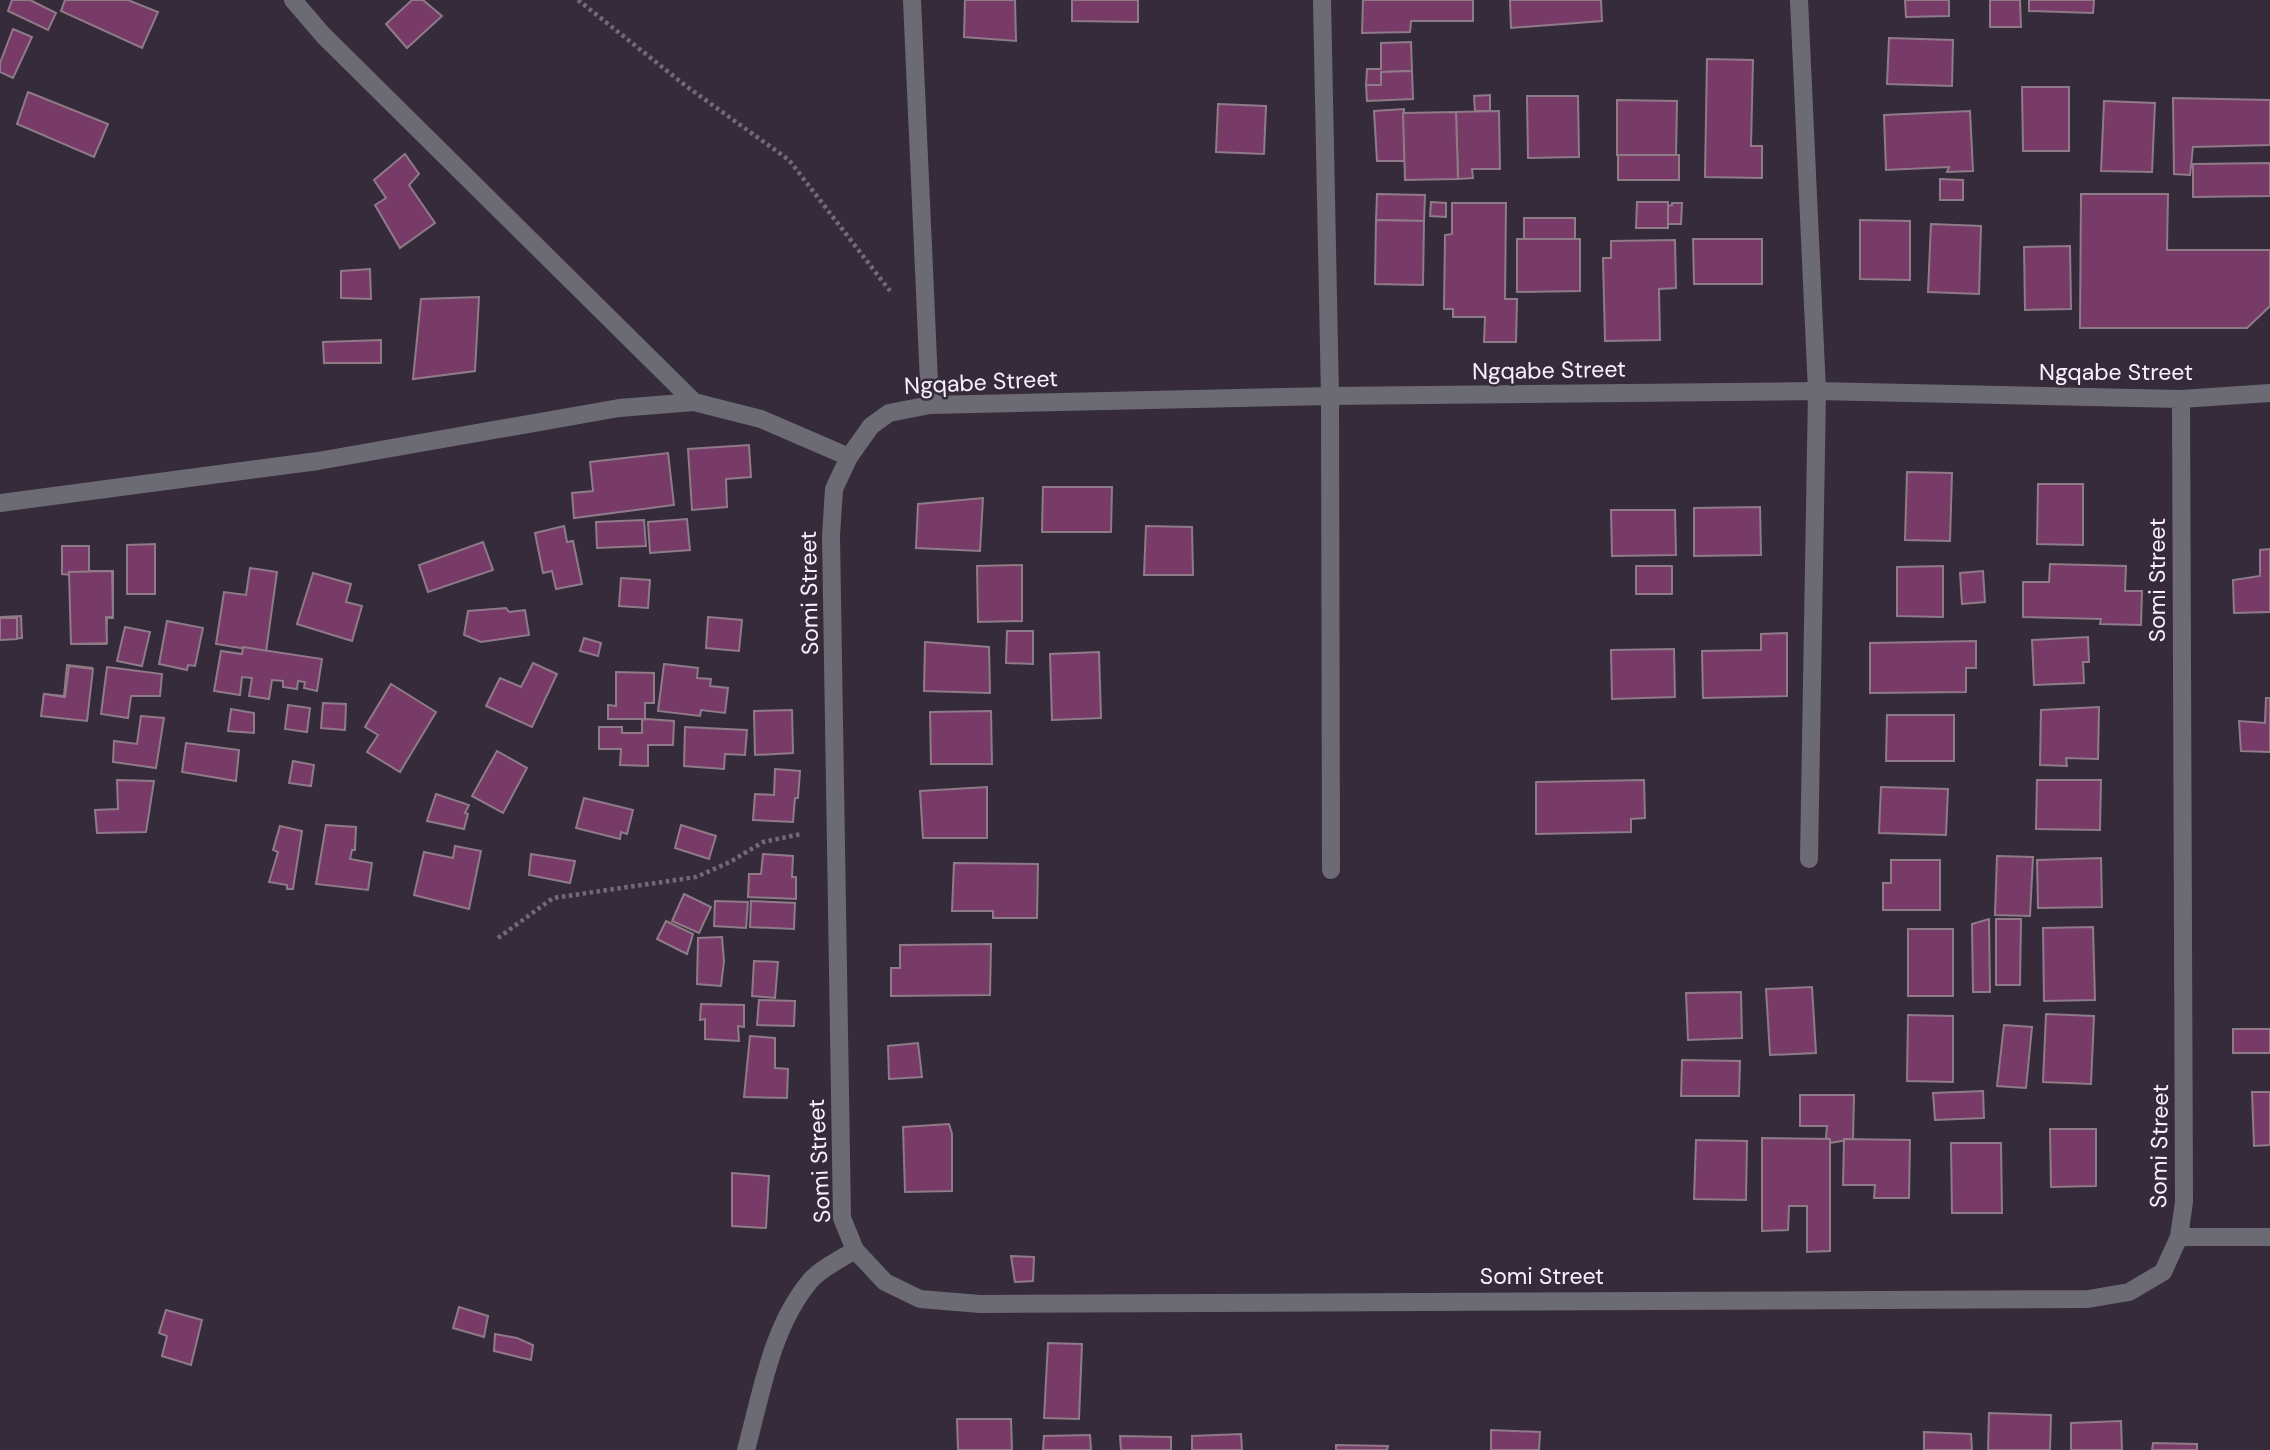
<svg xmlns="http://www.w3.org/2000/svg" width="2270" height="1450" font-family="'DM Sans',sans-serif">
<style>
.building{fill:#783b68;stroke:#8f7a88;stroke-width:2}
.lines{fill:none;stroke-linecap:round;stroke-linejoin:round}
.path{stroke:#736a78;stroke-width:4.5;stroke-dasharray:3.5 3.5;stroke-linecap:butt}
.service{stroke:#6c6b74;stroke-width:18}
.minor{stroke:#6c6b74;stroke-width:18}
.labels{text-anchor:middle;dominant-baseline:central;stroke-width:5;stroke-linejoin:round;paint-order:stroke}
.street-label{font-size:23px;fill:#f9f2fc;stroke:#362b3b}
</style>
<rect width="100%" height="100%" fill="#362b3b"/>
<!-- building -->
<g class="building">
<polygon points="12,0 30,0 56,13 48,30 8,11"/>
<polygon points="65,0 128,0 158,12 142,48 61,11"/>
<polygon points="412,0 423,0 442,16 407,48 386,24"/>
<polygon points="965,0 1015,0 1016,41 964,37"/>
<polygon points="1072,0 1138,0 1138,22 1072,21"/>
<polygon points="1363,0 1473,0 1473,21 1411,21 1410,32 1362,33"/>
<polygon points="1510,0 1601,0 1602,21 1511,28"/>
<polygon points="1905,0 1949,0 1949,16 1906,17"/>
<polygon points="1990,0 2020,0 2021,27 1990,27"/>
<polygon points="2029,0 2094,0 2093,13 2029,11"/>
<polygon points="13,29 32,37 13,78 0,72 0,63"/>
<polygon points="1889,38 1953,40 1952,86 1887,84"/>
<polygon points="1411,42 1412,71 1381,72 1381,85 1366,85 1367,69 1381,69 1381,43"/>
<polygon points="1707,59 1753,60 1751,146 1762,146 1762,178 1705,177"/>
<polygon points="1412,71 1413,99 1367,101 1366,85 1381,85 1381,72"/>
<polygon points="2022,87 2069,87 2069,151 2023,151"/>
<polygon points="28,92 108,124 94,157 17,124"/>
<polygon points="1490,95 1490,111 1475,111 1474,96"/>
<polygon points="1527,96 1578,96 1579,157 1528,158"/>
<polygon points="2173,98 2270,100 2270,145 2193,147 2190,175 2174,174"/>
<polygon points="1617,100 1677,101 1676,156 1617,155"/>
<polygon points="2104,101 2155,103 2152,172 2101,171"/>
<polygon points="1218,104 1266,106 1264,154 1216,152"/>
<polygon points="1404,109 1405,161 1377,161 1374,111"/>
<polygon points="1499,111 1500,169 1472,169 1473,178 1458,179 1456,112"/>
<polygon points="1970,111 1973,171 1947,172 1949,167 1886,170 1884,115"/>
<polygon points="1456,112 1458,179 1405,180 1403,113"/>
<polygon points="405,154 419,174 409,185 435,223 400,248 375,205 386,198 374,180"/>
<rect x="1618" y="155" width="61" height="25"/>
<polygon points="2270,163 2270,196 2193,197 2193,164"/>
<polygon points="1940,179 1963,180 1963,200 1940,200"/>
<polygon points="1377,194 1425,195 1424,221 1376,220"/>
<polygon points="2081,194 2168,194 2167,250 2270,250 2270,306 2247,328 2080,328"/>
<polygon points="1431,202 1446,203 1446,217 1430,216"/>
<polygon points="1637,202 1668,202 1668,228 1636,228"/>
<polygon points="1452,203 1506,203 1505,299 1517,299 1516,342 1484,342 1485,317 1453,317 1453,309 1444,309 1445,235 1452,234"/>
<polygon points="1672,203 1682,203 1681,224 1668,224 1668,206 1672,205"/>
<rect x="1524" y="218" width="51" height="21"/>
<polygon points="1376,220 1424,221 1423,285 1375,284"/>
<polygon points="1860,220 1910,221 1910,280 1860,279"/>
<polygon points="1931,224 1981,226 1979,294 1928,292"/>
<polygon points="1517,239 1580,239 1580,291 1517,292"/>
<polygon points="1693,239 1762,239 1762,284 1694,284"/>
<polygon points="1675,240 1676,288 1659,289 1660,340 1605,341 1603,258 1611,258 1611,241"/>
<polygon points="2070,246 2071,309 2025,310 2024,247"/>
<polygon points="370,269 371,299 341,298 341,271"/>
<polygon points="479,297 475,371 413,379 421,299"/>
<polygon points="381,340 381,363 324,363 323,342"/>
<polygon points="749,445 751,477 726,479 727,507 692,510 688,449"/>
<polygon points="668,453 674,505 574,518 572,493 593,491 590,462"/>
<polygon points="1907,472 1952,473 1950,541 1905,540"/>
<polygon points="2038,484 2083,484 2083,545 2037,544"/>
<polygon points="1043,487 1112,487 1111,532 1042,532"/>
<polygon points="983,498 980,551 916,548 918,504"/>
<polygon points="1760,507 1761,555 1694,556 1694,508"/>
<polygon points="1611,510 1675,510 1676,555 1612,556"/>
<polygon points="687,519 690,550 650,553 648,522"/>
<polygon points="644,520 646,546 597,548 596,522"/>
<polygon points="564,526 567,542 573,541 582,584 556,589 552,571 543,573 535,533"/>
<polygon points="1146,526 1192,527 1193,575 1144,575"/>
<polygon points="483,542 493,570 428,592 419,565"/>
<polygon points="155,544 155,594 127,594 127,545"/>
<polygon points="62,546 89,546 89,571 113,571 113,618 107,618 106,644 71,644 72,575 62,574"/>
<polygon points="2270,549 2270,612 2234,613 2233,580 2260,576 2260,550"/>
<polygon points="2050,564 2126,566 2125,591 2142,591 2141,625 2100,624 2101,619 2023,617 2023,582 2049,582"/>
<polygon points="1022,565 1022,621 978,622 977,566"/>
<rect x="1636" y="566" width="36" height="28"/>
<polygon points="1943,566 1943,617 1897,616 1897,567"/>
<polygon points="250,568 277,572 266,652 216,644 224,592 246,595"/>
<polygon points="112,571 113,617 106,617 107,643 71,644 69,572"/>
<polygon points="1983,571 1985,602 1962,604 1960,573"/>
<polygon points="313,573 351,584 346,602 362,606 352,641 297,624"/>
<polygon points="621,578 650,580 648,608 619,606"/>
<polygon points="506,608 509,612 525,610 529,635 481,642 464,635 468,611"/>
<polygon points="21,616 22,638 0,639 0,617"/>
<polygon points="708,617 742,620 739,651 706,648"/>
<polygon points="0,618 17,618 17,639 0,640"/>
<polygon points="167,621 203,628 195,666 188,665 187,670 159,664"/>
<polygon points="125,627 150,632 142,666 117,661"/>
<polygon points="1007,631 1033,631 1033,664 1006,663"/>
<polygon points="1787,633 1787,696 1703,698 1702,651 1761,650 1761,634"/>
<polygon points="2088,637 2089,662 2083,662 2084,683 2034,685 2032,640"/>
<polygon points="584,638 601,643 598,656 580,651"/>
<polygon points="1976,641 1976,668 1966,668 1966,692 1870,693 1870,643"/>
<polygon points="925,642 989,647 990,693 924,691"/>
<polygon points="243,647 322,659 317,691 304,688 305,682 298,681 297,689 283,687 283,681 272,680 269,699 249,696 252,678 242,677 240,695 214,691 221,651 242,654"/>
<polygon points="1674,649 1675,697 1612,699 1611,650"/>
<polygon points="1099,652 1101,718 1052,720 1050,654"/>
<polygon points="533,663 557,674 532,727 486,706 500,678 521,687"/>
<polygon points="664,664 698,668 697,678 711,679 710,686 728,688 725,713 701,710 700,716 658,711"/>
<polygon points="67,665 92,668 87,720 42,715 44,694 64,696"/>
<polygon points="69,666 93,669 87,721 41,716 44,694 65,697"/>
<polygon points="107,667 162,674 160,696 131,696 128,718 101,714"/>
<polygon points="616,672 654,673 654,703 645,703 645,719 608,719 608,705 616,706"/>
<polygon points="391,684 436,712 400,772 367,752 378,735 365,727"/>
<polygon points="2266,698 2270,698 2270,752 2241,751 2239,721 2265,723"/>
<polygon points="323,703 346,704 345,730 321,728"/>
<polygon points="288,705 310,708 307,732 285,729"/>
<polygon points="2099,707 2098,759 2066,758 2067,766 2040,765 2041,710"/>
<polygon points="231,709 254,713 254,733 228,731"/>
<polygon points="792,710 793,753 755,755 754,711"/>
<polygon points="991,711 992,764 931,764 930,712"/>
<polygon points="1887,715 1954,715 1954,761 1886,761"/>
<polygon points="141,716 164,718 156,768 113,762 114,741 137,744"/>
<polygon points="647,719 674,721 673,745 648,745 648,766 620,765 621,749 599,749 599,727 622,727 622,733 642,733 642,720"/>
<polygon points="685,727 747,730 745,755 725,754 724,769 684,766"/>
<polygon points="186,743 239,750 236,781 182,772"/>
<polygon points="497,751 527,768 503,813 472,796"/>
<polygon points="293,761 314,765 311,786 289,783"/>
<polygon points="775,769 800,771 798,798 795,798 793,822 753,820 755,794 774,795"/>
<polygon points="117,780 154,781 146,832 97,833 95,810 118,809"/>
<polygon points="1644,780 1645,818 1631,819 1631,832 1536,834 1536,782"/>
<polygon points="2037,780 2101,780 2100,830 2036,829"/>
<polygon points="987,787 987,838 923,838 920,791"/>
<polygon points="1881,787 1948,789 1946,835 1879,833"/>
<polygon points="436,794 469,805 465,813 468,814 464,829 427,821"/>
<polygon points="584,798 633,810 627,834 621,832 620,839 576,828"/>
<polygon points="326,825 356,827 355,850 352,850 350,859 372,863 368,890 316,884"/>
<polygon points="681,825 716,836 709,859 675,848"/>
<polygon points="280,826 302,831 293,889 287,889 287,885 269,882 278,852 273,850"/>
<polygon points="455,846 481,851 469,909 414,895 424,852 453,858"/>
<polygon points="531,854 575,861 570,883 529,875"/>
<polygon points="763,854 793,856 792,877 796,877 796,899 748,897 749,874 761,874"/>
<polygon points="1997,856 2033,857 2030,916 1995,915"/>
<polygon points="2101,858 2102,907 2038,908 2037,860"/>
<polygon points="1891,860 1940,860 1940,910 1883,910 1883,883 1891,883"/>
<polygon points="954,863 1038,864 1037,918 993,918 993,911 952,911"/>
<polygon points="684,894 711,907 699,933 672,921"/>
<polygon points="715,901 748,902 746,928 714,926"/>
<polygon points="751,901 795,903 794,929 750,927"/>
<polygon points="1989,919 1990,992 1973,992 1972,924"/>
<polygon points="1996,919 2021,919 2020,985 1996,985"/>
<polygon points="666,921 693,934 687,954 657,939"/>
<polygon points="2093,927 2095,1000 2044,1001 2043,928"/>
<rect x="1908" y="929" width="45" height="67"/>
<polygon points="722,937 724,961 721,986 697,984 698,938"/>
<polygon points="991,944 990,995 891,996 891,968 900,968 900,945"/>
<polygon points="754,961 778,962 775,998 752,996"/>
<polygon points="1812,987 1816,1053 1770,1055 1766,989"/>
<polygon points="1741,992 1742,1038 1688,1040 1686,993"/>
<polygon points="759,1000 795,1001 794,1026 757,1025"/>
<polygon points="701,1004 744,1005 744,1027 738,1026 739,1041 705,1039 705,1019 700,1020"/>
<polygon points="2046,1014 2094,1016 2091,1084 2043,1082"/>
<polygon points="1908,1015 1953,1016 1953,1082 1907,1081"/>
<polygon points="2004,1025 2032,1027 2026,1088 1997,1086"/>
<rect x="2233" y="1029" width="37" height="24"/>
<polygon points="750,1036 775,1038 775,1068 788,1069 787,1098 744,1097"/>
<polygon points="918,1043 922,1077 889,1079 888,1046"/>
<polygon points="1682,1060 1740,1061 1739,1096 1681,1096"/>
<polygon points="1983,1091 1984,1118 1935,1120 1933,1093"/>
<polygon points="2252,1092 2270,1092 2270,1145 2254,1146"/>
<polygon points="1800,1095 1854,1095 1853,1139 1830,1143 1830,1139 1826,1138 1827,1126 1800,1126"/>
<polygon points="949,1124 952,1134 952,1191 905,1192 903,1127"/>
<polygon points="2050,1129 2096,1129 2096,1186 2051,1187"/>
<polygon points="1762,1138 1830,1139 1830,1251 1807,1252 1807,1206 1789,1206 1788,1230 1762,1231"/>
<polygon points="1844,1139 1910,1140 1909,1198 1874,1198 1875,1185 1843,1185"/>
<polygon points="1696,1140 1747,1141 1746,1200 1694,1199"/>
<polygon points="1951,1143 2001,1143 2002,1213 1952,1213"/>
<polygon points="732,1173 769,1176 766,1228 732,1226"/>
<polygon points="1011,1256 1034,1257 1033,1281 1015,1282"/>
<polygon points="459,1307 488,1316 484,1337 453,1328"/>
<polygon points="166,1310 202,1320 191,1365 162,1356 167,1336 159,1333"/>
<polygon points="495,1334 517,1338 533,1345 531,1360 494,1351"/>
<polygon points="1048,1343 1082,1344 1079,1419 1044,1418"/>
<polygon points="1989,1413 2051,1415 2050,1450 1988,1450"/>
<polygon points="957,1419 1011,1419 1012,1450 958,1450"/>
<polygon points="2121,1421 2122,1450 2071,1450 2071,1423"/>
<polygon points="1491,1430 1540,1432 1539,1450 1491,1450"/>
<polygon points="1924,1432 1971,1434 1972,1450 1924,1450"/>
<polygon points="1241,1434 1242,1450 1192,1450 1192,1436"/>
<polygon points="1090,1435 1091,1450 1043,1450 1044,1436"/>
<polygon points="1120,1436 1171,1437 1171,1450 1121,1450"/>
<polygon points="2153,1443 2197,1444 2197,1450 2152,1450"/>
<polygon points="1336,1445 1388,1446 1387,1450 1336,1450"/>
</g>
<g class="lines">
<!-- path -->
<g class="path">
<polyline points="578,0 686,86 789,160 890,291"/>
<polyline points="498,938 553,898 696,877 730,862 763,842 801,834"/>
</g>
<!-- service -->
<g class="service">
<polyline points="293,0 323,35 694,402"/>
<polyline points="912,0 930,405"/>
<polyline points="1322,0 1330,396 1331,870"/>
<polyline points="1799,0 1817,391 1809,859"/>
<polyline points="0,503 318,461 619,408 694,402 761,419 849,457"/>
<polyline points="2179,1237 2270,1237"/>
<path d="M 746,1450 C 762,1392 771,1328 810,1281 C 821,1268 841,1259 855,1250"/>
</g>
<!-- minor -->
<polyline class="minor" points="2181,399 2184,1202 2179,1237 2163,1272 2129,1292 2088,1299 980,1304 920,1299 885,1282 855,1250 842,1218 831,536 834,489 849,457 871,426 889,413 930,405 1330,396 1817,391 2181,399 2270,393"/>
</g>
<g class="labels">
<!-- street labels -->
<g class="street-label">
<text transform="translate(1549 370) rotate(-1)">Ngqabe Street</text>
<text x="2116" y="372">Ngqabe Street</text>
<text transform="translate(981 382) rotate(-3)">Ngqabe Street</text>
<text transform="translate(2157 580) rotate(-90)">Somi Street</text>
<text transform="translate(809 593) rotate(-91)">Somi Street</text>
<text transform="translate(2159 1146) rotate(-89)">Somi Street</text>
<text transform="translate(819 1161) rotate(-93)">Somi Street</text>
<text x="1542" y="1276">Somi Street</text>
</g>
</g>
</svg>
